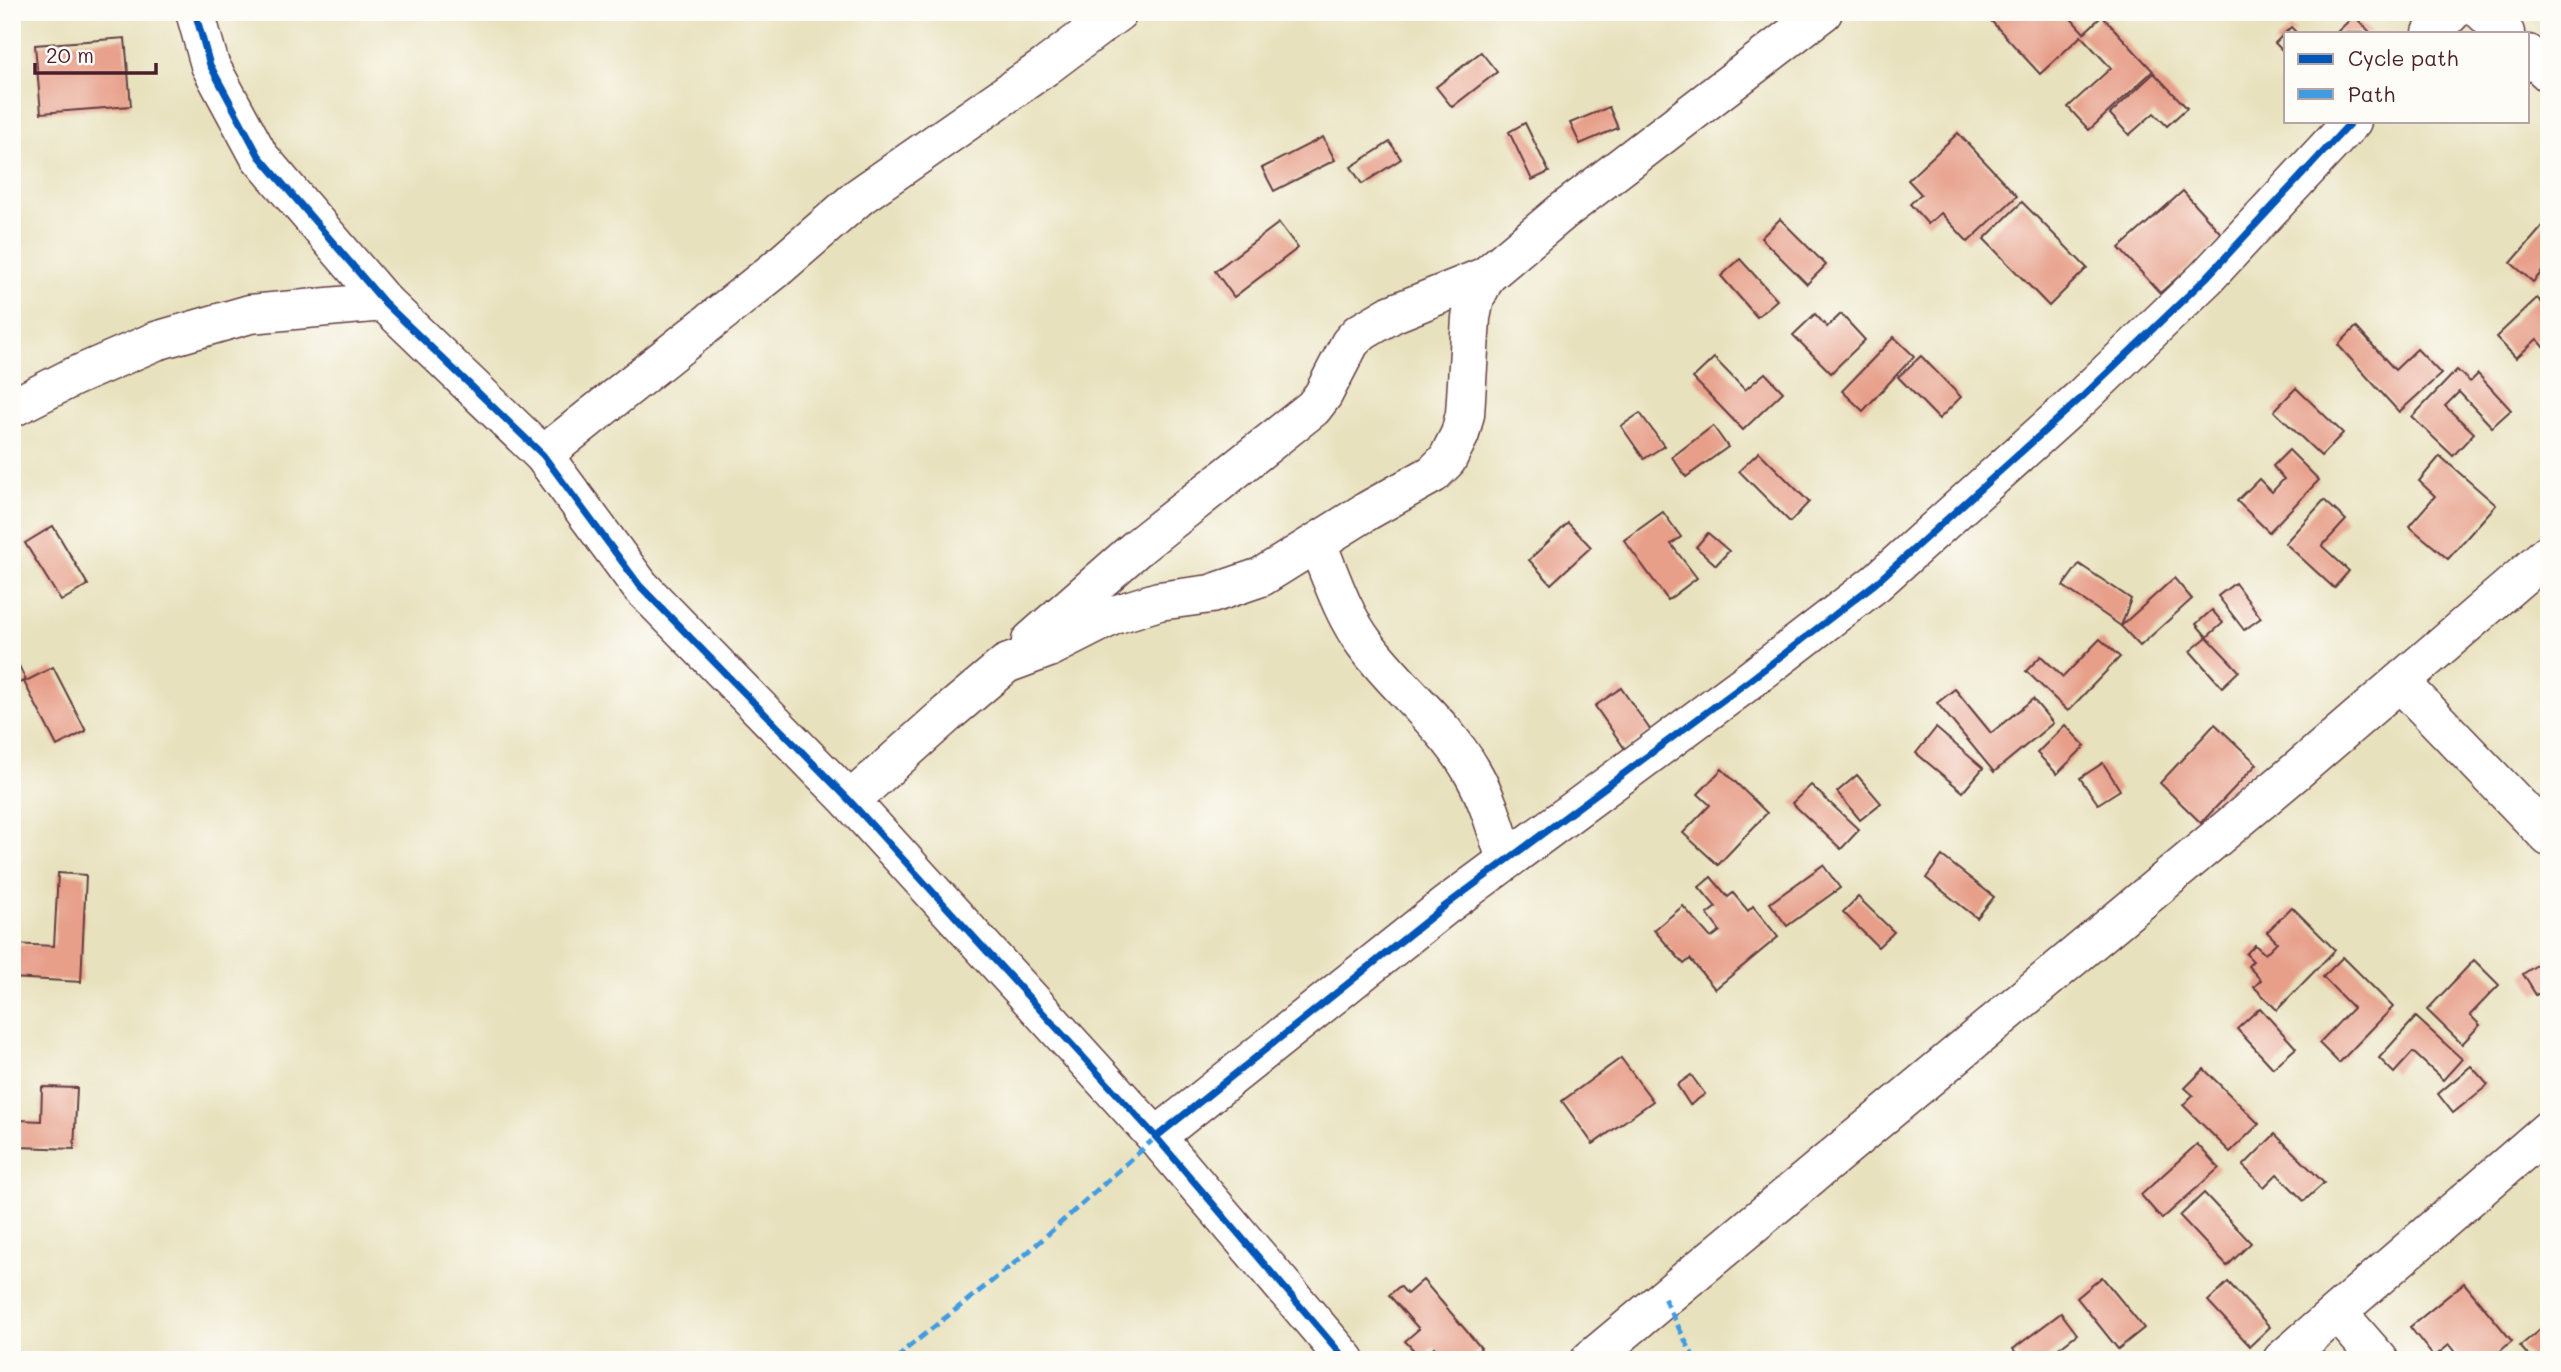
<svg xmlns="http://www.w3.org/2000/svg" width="2561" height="1372" font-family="Mali,sans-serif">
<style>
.building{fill:#e79f89}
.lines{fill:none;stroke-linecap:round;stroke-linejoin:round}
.minor-casing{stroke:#623c41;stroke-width:41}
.minor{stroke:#fff;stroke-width:38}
.quiet{stroke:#409be1;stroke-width:5;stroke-dasharray:10 5;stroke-linecap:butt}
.cycleway-casing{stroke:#fdfcf7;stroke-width:11}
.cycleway{stroke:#0057b8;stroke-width:7}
</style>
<rect width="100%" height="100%" fill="#fdfcf7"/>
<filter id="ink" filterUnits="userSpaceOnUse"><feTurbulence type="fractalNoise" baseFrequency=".0143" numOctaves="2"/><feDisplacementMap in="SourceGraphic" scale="14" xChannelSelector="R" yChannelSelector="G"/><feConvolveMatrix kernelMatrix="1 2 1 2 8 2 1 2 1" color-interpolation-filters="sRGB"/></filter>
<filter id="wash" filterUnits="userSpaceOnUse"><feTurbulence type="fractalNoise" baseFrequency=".00686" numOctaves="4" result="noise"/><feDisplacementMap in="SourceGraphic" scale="28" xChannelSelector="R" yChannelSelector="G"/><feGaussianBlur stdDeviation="1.57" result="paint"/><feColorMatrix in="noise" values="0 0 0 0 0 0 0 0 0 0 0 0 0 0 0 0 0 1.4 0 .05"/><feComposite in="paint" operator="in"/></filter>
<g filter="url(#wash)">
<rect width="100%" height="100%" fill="#e8e1bd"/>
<g id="blocks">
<!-- building -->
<g class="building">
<polygon points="1983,12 2065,12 2084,33 2102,16 2153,71 2089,130 2068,107 2111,68 2081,36 2040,74"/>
<polygon points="2354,16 2371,33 2336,33"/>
<polygon points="2291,27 2297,33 2286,33 2286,54 2275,43"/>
<polygon points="125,38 131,106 41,113 35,45"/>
<polygon points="1481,52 1497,72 1452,107 1436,87"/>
<polygon points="2154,73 2187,108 2167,126 2154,113 2129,135 2110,114"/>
<polygon points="1609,107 1618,128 1580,144 1570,123"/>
<polygon points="1525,123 1549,172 1532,180 1509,132"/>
<polygon points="1958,133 2017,196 1968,242 1941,213 1928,224 1910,204 1921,194 1908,180"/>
<polygon points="1323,137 1335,160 1274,191 1262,168"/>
<polygon points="1390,142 1401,159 1362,184 1351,167"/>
<polygon points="2183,191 2224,237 2160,293 2119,248"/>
<polygon points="2022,202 2087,268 2049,306 1984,239"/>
<polygon points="1780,219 1826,265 1807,284 1761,238"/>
<polygon points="2549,219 2549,264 2533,282 2511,263"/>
<polygon points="1279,223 1298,248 1234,297 1215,271"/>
<polygon points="1740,259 1777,300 1757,317 1721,276"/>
<polygon points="2537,298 2549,310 2549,348 2547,350 2537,339 2516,358 2496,337"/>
<polygon points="1815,314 1827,327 1841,314 1865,340 1831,373 1793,335"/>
<polygon points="2356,327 2395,370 2417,349 2441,374 2399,412 2338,345"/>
<polygon points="1894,337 1914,356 1863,411 1842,391"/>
<polygon points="1921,356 1961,397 1939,419 1898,377"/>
<polygon points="1714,358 1745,390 1765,373 1783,392 1743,430 1693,378"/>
<polygon points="2457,370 2470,382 2478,374 2511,410 2492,427 2459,392 2445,406 2474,433 2453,456 2412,417"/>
<polygon points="2296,388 2343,433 2321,456 2274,411"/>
<polygon points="1640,413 1664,446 1644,459 1621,426"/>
<polygon points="1713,426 1728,447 1686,477 1672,457"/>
<polygon points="2289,450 2319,480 2269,532 2237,501 2259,479 2272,492 2284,479 2273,466"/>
<polygon points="1759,452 1809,502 1790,522 1739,471"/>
<polygon points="2440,456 2496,505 2448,559 2409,526 2435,496 2419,481"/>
<polygon points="2324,500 2346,520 2322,546 2349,571 2334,588 2285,543"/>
<polygon points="1663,512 1681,537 1671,544 1697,578 1668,600 1624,540"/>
<polygon points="1568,523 1591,547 1551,584 1529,560"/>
<polygon points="53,526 88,585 61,601 25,543"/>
<polygon points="1708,533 1729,551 1716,565 1696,547"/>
<polygon points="2079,564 2131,599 2121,626 2063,586"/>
<polygon points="2174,578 2192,599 2140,646 2121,626"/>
<polygon points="2235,583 2261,618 2244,630 2218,596"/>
<polygon points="2212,610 2223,623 2207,637 2196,624"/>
<polygon points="2207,637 2239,671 2222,687 2190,651"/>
<polygon points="2100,639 2120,657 2068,711 2026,671 2041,656 2063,677"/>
<polygon points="12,652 26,680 12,686"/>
<polygon points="53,667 86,731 57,746 24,682"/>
<polygon points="1621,688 1651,731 1625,749 1595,706"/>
<polygon points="1955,689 1991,733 2033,699 2053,723 1994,772 1937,703"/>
<polygon points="2215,724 2257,764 2201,823 2160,783"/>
<polygon points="2065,725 2085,746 2057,774 2037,753"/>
<polygon points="1936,728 1983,768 1963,792 1916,753"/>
<polygon points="2103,763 2120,790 2098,804 2080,778"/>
<polygon points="1722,769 1767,813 1718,865 1683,833 1710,805 1698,794"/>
<polygon points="1857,775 1881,803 1860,820 1837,792"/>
<polygon points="1811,785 1859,830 1841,849 1792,803"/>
<polygon points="1942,856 1994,897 1977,918 1926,878"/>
<polygon points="1823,865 1840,888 1787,926 1770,903"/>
<polygon points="58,873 86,875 81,982 12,978 12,944 54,946"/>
<polygon points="1711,877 1728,897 1733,893 1748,911 1753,906 1778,937 1715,989 1690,959 1684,964 1654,930 1683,906 1711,938 1720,931 1707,914 1716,907 1699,887"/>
<polygon points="1858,897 1894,932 1878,947 1843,912"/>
<polygon points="2292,907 2335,950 2277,1010 2254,987 2261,980 2248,966 2253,961 2246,954 2255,945 2265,954 2277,942 2267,932"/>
<polygon points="2343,957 2393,1007 2339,1063 2319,1043 2353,1008 2323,977"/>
<polygon points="2549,957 2549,986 2536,995 2523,974"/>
<polygon points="2474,960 2499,985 2470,1015 2480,1025 2462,1044 2427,1010"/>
<polygon points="2260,1008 2296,1048 2273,1068 2237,1029"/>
<polygon points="2416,1017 2462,1059 2443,1080 2413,1052 2394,1073 2379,1058"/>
<polygon points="1621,1058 1653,1101 1593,1144 1562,1101"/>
<polygon points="2471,1066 2488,1085 2453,1113 2438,1094"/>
<polygon points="2204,1069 2259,1124 2230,1152 2183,1105 2193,1095 2185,1088"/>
<polygon points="1691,1075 1705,1094 1690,1105 1677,1085"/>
<polygon points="42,1087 77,1088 74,1149 19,1147 20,1120 41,1121"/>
<polygon points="2275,1134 2324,1183 2304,1201 2277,1174 2264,1187 2243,1166"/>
<polygon points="2197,1144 2219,1168 2162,1219 2141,1195"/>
<polygon points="2204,1193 2251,1243 2227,1266 2180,1216"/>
<polygon points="2102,1277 2144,1328 2118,1349 2077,1298"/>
<polygon points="1423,1280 1481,1348 1468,1360 1446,1360 1434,1347 1421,1358 1405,1341 1419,1329 1389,1295 1400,1286 1407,1294"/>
<polygon points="2228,1282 2270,1327 2250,1346 2208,1301"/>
<polygon points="2464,1283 2512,1341 2490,1360 2461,1360 2449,1345 2434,1357 2410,1327"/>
<polygon points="2061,1313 2077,1334 2043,1360 2022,1360 2013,1349"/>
<polygon points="2549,1322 2549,1360 2532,1360 2520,1346"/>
<polygon points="12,1353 55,1358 55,1360 12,1360"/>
</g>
</g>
</g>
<g filter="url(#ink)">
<use href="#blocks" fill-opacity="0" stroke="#623c41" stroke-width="2"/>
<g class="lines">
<defs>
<g id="minor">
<polyline points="195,12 210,65 259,156 384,302 543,455 640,586 850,801 1156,1137 1346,1360"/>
<polyline points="2483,12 2505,33"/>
<polyline points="2432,33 2452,12"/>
<polyline points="2528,54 2549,73"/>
<polyline points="12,408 73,377 156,341 250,314 384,302"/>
<polyline points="543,455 775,270 860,196 1045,67 1118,12"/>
<path d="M 1317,543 C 1331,577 1343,615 1365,644 C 1397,688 1444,723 1471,770 C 1488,798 1496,829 1506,860"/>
<polyline points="1031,641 1138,547 1313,408 1323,395 1350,343 1358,334 1392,314 1486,276"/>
<polyline points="2400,682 2549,837"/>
<polyline points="850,801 948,713 1006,664 1049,648 1114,615 1159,601 1211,594 1261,577 1367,511 1433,474 1447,460 1460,434 1465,414 1471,318 1475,298 1486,276 1562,212 1823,12"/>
<polyline points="1156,1137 1445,906 1750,680 1876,583 2080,399 2206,278 2352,121"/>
<polyline points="2338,1313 2379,1360"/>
<polyline points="1590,1360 2293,774 2549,553"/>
<polyline points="2282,1360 2549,1129"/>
</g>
</defs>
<!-- minor casing -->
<use href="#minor" class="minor-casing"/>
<!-- minor -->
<use href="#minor" class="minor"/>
<!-- quiet -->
<g class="quiet">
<polyline points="1664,1298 1695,1360"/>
<polyline points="897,1360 906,1349 1026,1254 1156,1137"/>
</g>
<defs>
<g id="cycleway">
<polyline points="195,12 210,65 259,156 384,302 543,455 640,586 850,801 1156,1137 1346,1360"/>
<polyline points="1156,1137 1445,906 1750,680 1876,583 2080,399 2206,278 2352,121"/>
</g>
</defs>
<!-- cycleway casing -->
<use href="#cycleway" class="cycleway-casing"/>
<!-- cycleway -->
<use href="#cycleway" class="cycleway"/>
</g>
</g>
<!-- margin -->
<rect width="2561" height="1372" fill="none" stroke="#fdfcf7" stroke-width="42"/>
<!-- legend -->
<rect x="2284" y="32" width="245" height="91" fill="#fdfcf7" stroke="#b5a4a5" stroke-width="2"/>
<rect x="2298" y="54" width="35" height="10" fill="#0057b8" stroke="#b5a4a5" stroke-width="2"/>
<text x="2348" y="66" font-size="21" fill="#4a1f2b">Cycle path</text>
<rect x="2298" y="89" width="35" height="10" fill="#409be1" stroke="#b5a4a5" stroke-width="2"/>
<text x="2348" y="102" font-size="21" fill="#4a1f2b">Path</text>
<!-- scale -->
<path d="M35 63v10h121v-10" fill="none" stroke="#4a1f2b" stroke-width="3.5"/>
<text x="46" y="63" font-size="21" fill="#4a1f2b" stroke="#fdfcf7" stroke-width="5" paint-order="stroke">20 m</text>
</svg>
